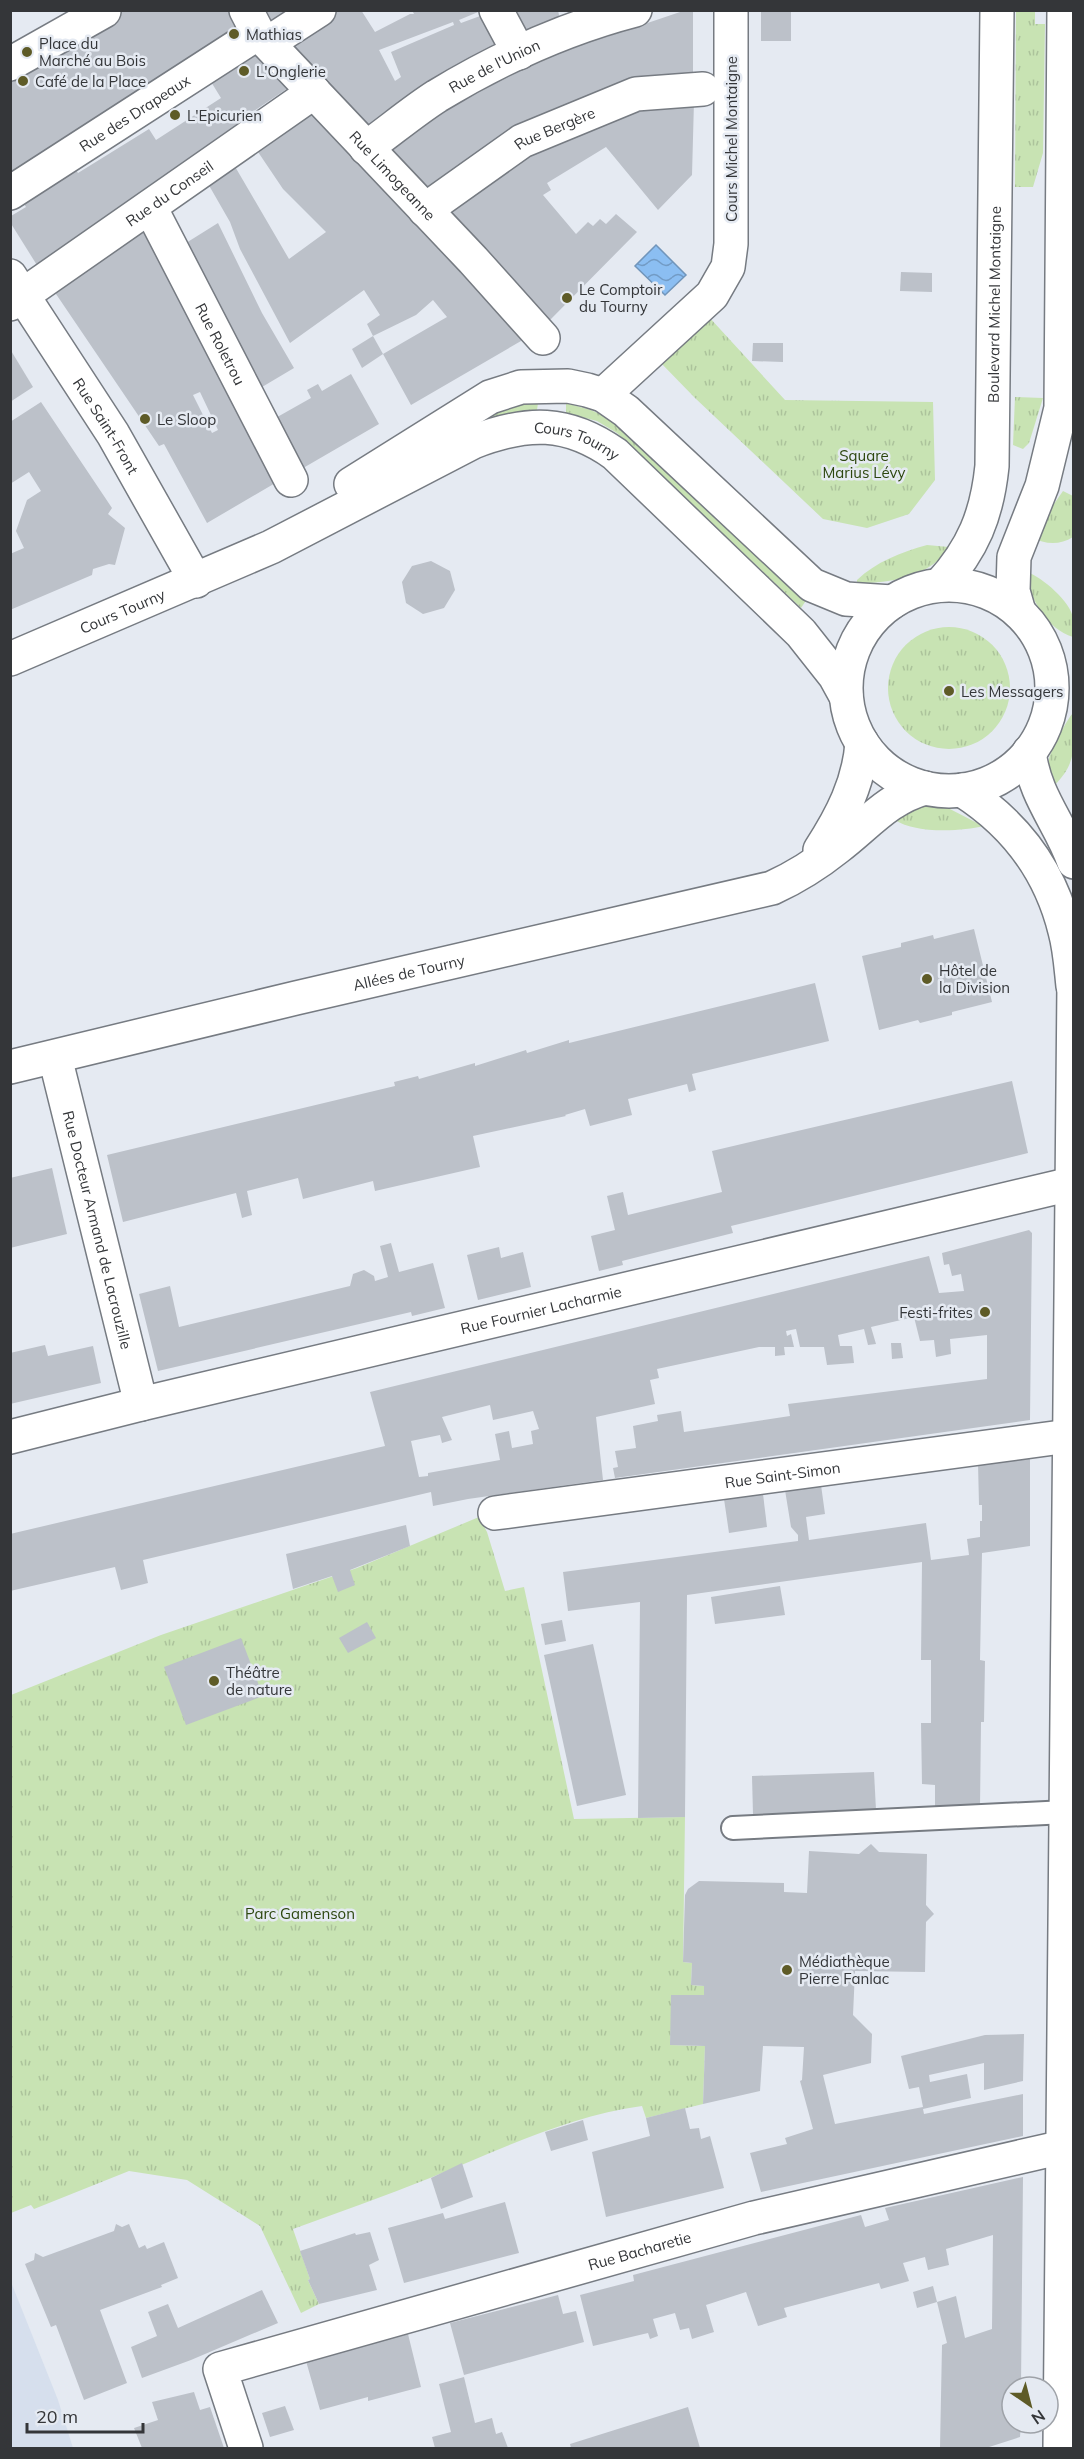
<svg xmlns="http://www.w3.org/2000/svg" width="1084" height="2459" font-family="Mulish,sans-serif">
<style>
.built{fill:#d6dfed}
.grass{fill:url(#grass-tufts)}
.water{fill:url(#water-waves);stroke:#7195ba;stroke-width:1.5}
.building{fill:#bcc1c9;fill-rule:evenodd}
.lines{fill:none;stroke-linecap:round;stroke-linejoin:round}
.lane-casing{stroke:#767b82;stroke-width:26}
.street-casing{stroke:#767b82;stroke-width:36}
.secondary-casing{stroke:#767b82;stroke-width:36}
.lane{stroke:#fff;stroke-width:22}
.street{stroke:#fff;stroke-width:33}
.secondary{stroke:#fff;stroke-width:33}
.poi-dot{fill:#5e5b27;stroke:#e5eaf2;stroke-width:2}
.labels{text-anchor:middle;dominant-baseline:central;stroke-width:5;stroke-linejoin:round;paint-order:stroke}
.poi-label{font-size:15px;fill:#343639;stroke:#e5eaf2;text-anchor:start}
.street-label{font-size:15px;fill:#343639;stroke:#e5eaf2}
.park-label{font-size:15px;fill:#2d470f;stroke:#e5eaf2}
</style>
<defs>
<pattern id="grass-tufts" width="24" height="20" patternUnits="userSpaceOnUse" patternTransform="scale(1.5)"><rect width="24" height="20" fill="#c8e3b3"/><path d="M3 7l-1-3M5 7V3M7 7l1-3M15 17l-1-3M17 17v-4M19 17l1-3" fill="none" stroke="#acc39b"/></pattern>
<pattern id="water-waves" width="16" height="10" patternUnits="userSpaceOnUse" patternTransform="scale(1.5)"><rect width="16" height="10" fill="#8bbef2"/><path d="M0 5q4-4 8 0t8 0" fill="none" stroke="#729bc5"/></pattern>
</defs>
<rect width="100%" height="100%" fill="#e5eaf2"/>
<!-- built -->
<polygon class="built" points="11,2282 58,2400 73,2448 11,2448"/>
<!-- grass -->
<g class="grass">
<polygon points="1016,11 1035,11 1035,24 1045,24 1043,153 1033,187 1015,187"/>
<polygon points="709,317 785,400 933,402 935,480 909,514 867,528 823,519 695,398 660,362"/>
<polygon points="1015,397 1043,398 1029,443 1023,449 1013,445"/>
<path d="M 538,403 L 537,410 L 506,414 L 474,429 C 491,411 513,403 538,403 Z"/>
<polygon points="566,403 591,410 617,422 807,599 801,608 617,433 597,421 566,413"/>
<path d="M 1063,491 L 1073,496 L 1073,537 C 1060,545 1046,545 1031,537 Z"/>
<path d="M 927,545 L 949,547 C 944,553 939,561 932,565 C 913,579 879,584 857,583 L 857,580 C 876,562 901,552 927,545 Z"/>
<path d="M 1027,572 C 1042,577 1071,602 1073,618 C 1075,624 1073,631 1073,637 C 1047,629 1029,599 1027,572 Z"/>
<circle cx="949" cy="688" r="61"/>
<path d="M 1073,713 C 1073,746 1079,761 1053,787 C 1051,778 1047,768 1049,759 C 1051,750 1067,719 1073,713 Z"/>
<path d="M 925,805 L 948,808 L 983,826 C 961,832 908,834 892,817 Z"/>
<path d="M 479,1517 L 487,1532 L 505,1591 L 524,1587 L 574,1819 L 685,1817 L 683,1962 L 692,1963 L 691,1985 L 704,1986 L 704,1995 L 673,1996 L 670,2045 L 705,2046 L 703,2104 L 646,2118 L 642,2106 C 568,2116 499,2150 430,2178 C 385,2196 339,2212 293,2229 L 310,2279 L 308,2280 L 319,2304 L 301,2313 L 260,2226 L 187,2180 L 129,2171 L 34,2209 L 31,2205 L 11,2213 L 11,1695 L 161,1635 L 357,1568 Z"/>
</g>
<!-- water -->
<polygon class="water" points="656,245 686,275 665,295 635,266"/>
<!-- building -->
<g class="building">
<polygon points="121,10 229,10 244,35 10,183 10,77"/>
<polygon points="258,10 303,10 270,29"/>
<path d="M 328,10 L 361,10 L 375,32 L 410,14 L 414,14 L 412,10 L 483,10 L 459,20 L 461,23 L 491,12 L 507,52 L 367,136 L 283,40 ZM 453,22 L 454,25 L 391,52 L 401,77 L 395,81 L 379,50 Z"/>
<polygon points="517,10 558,10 561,26 526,37"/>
<polygon points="686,10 693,10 693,74 430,195 378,145 420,118 603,29 606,37"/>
<rect x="761" y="10" width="30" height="31"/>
<polygon points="252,43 288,88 238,122 243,129 40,270 10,222 11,216 26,207 20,198 70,161 78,173 149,129 156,140 221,98 205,72"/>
<polygon points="694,101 692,175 658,210 606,147 547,183 551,190 543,195 576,234 588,222 593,226 600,219 606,224 616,214 637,232 551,319 548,320 445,205 496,168 604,114"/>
<polygon points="308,108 521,332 521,341 411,405 383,354 447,317 433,300 416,315 373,336 367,324 380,315 364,290 290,343 240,249 230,222 203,175 230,158 289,259 326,232 283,189 252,143"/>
<path d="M 148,220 L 277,482 L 207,523 L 164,444 L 159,446 L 56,294 L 57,289 ZM 200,392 L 218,430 L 212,433 L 193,395 Z"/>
<polygon points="218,223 262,313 294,368 257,390 186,243"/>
<polygon points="901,272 932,273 932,292 900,291"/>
<polygon points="373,336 383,354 362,368 352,349"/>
<polygon points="753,343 783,343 783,362 752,361"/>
<polygon points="10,349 33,387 10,402"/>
<polygon points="351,374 379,424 298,471 272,420 311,398 307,390 318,384 322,391"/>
<polygon points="41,402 112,508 108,514 125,528 115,565 109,564 93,569 92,575 10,610 10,554 24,548 16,531 27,500 41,491 29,472 10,484 10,422"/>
<polygon points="431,561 450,571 455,590 444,608 423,614 406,603 402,582 412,566"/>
<polygon points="974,929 992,1002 952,1012 952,1015 920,1023 918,1020 879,1030 862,956 901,947 901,943 933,935 934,939"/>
<polygon points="815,983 829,1041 692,1074 696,1090 689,1092 687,1084 628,1099 632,1115 590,1126 585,1109 565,1115 566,1116 473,1136 480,1167 375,1191 373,1181 303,1199 298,1178 247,1191 252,1215 242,1218 236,1193 123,1222 107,1155 395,1086 394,1082 418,1076 419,1079 475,1063 475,1066 526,1050 527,1053 569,1040 569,1043"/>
<polygon points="1012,1081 1028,1153 731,1226 733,1233 622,1261 623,1265 599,1271 591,1236 615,1230 607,1196 623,1192 628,1215 722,1192 712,1151"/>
<polygon points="52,1168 67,1234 10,1248 10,1178"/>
<path d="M 1029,1230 L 1032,1233 L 1030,1420 L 615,1478 L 613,1468 L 618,1467 L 615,1451 L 636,1448 L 633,1426 L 658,1421 L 657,1415 L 681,1411 L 684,1432 L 790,1416 L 788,1404 L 987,1379 L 987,1335 L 950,1339 L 951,1354 L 936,1357 L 934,1340 L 920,1341 L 914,1317 L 871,1327 L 876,1344 L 868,1345 L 864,1329 L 838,1335 L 840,1346 L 852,1346 L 854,1363 L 827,1365 L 824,1347 L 800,1347 L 796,1329 L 786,1331 L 787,1336 L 791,1334 L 794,1347 L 784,1347 L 785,1355 L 775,1356 L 775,1347 L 759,1347 L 657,1369 L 659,1378 L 650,1380 L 655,1404 L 596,1417 L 603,1480 L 468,1499 L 433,1506 L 431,1492 L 143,1560 L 148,1583 L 121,1590 L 115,1567 L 10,1591 L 10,1534 L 385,1446 L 370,1392 L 929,1256 L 939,1293 L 964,1291 L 961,1274 L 952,1276 L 949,1264 L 944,1265 L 942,1253 ZM 490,1405 L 493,1420 L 533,1411 L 539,1429 L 531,1431 L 533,1444 L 512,1448 L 509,1431 L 495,1434 L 500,1460 L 428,1473 L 428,1476 L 419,1477 L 411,1441 L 440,1435 L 442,1443 L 452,1440 L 442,1417 Z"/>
<polygon points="391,1243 399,1272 433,1263 445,1308 412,1316 411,1312 158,1371 139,1294 170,1286 179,1327 350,1286 353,1274 364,1270 374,1276 375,1281 388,1277 380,1246"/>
<polygon points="499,1247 501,1258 523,1252 531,1287 478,1300 467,1255"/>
<polygon points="891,1343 901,1343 903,1358 892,1359"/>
<polygon points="45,1345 48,1356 93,1346 101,1383 10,1404 10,1353"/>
<polygon points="1030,1456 1030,1546 982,1553 980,1660 985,1661 984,1722 981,1722 980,1807 935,1808 935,1785 922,1784 921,1723 931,1723 931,1660 921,1660 922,1562 687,1595 685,1817 638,1818 640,1602 568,1611 563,1572 798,1541 798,1535 791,1527 785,1490 821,1485 825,1514 806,1517 809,1540 926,1523 931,1560 969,1555 967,1539 980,1537 980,1521 982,1521 982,1505 979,1505 978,1463"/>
<polygon points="763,1494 767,1527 729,1533 724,1499"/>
<polygon points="406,1525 410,1546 350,1570 355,1585 338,1592 332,1576 293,1589 286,1554"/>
<polygon points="780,1586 785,1615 715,1624 711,1597"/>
<polygon points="562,1620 566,1641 545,1645 541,1624"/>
<polygon points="367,1622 376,1638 348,1653 339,1638"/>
<polygon points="241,1638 263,1696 186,1725 164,1667"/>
<polygon points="593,1644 626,1795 577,1806 544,1655"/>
<polygon points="874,1772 876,1810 753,1814 752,1776"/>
<polygon points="871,1844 879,1852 927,1854 926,1905 934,1914 926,1922 925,1972 855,1971 853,2015 872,2034 871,2063 823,2075 835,2124 923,2107 919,2087 909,2089 901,2056 985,2035 1024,2034 1023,2081 984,2090 984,2063 929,2075 930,2082 967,2074 971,2098 923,2109 924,2114 1023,2094 1023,2136 761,2192 750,2153 787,2144 785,2138 813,2129 800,2081 802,2080 804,2047 763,2046 760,2091 703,2104 705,2046 670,2045 671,1995 704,1995 704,1986 691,1985 692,1963 683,1962 685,1895 688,1889 699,1881 784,1883 784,1892 807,1893 809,1851 859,1854"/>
<polygon points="685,2108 690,2129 699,2128 701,2139 710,2136 724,2188 606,2217 592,2152 650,2136 646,2118"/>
<polygon points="583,2120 588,2140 551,2151 545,2132"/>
<polygon points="462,2163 473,2197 441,2209 431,2178"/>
<polygon points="1023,2177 1021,2387 1012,2387 1012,2423 1021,2423 1020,2437 986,2448 940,2448 942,2345 947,2343 937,2302 917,2308 913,2292 933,2286 937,2302 956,2296 965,2338 992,2329 993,2235 946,2249 949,2265 928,2270 925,2257 903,2263 909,2281 881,2289 879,2283 784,2308 787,2317 758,2326 746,2292 706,2305 714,2332 692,2339 689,2328 680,2330 675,2313 653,2319 658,2336 650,2339 648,2333 593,2346 580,2295 634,2281 633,2275 861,2215 865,2227 889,2220 885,2208"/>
<polygon points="505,2202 519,2253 404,2283 388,2228 443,2213 445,2219"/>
<polygon points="116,2224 122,2227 129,2224 139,2248 145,2245 147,2249 164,2242 178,2278 161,2285 162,2287 100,2310 127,2383 84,2400 56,2325 51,2327 25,2264 34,2260 35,2253 43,2257 114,2231"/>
<polygon points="370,2232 379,2260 369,2265 377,2290 319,2304 308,2280 310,2279 300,2251 355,2233 356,2235"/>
<polygon points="262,2290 278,2323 191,2360 142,2378 131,2347 157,2336 148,2312 168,2304 178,2328"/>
<polygon points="558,2295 563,2314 576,2311 584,2342 464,2375 450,2323"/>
<polygon points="408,2334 421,2387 368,2401 368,2397 320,2410 306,2361"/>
<polygon points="464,2377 475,2423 492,2418 496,2434 502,2432 508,2448 435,2448 432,2437 451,2432 439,2384"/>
<polygon points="194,2392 200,2410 210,2407 224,2448 142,2448 134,2428 158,2420 152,2402"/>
<polygon points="285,2406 294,2430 270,2437 262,2413"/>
<polygon points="688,2407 700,2448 571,2448 570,2444"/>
</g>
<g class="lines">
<defs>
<polyline id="lane" points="733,1828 1066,1812"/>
<g id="street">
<path id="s1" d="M 246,10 L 258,33 L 473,260 L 543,338"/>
<polyline points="496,10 519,53"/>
<polyline points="268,43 319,10"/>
<polyline points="10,64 104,11"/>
<path id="s2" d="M 366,148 C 390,131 412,112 437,96 C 498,59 566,28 635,10"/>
<path id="s3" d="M 10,193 L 258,33"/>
<path id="s4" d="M 150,207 L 291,480"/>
<path id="s5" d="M 425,210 L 522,141 L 636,94 L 703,89"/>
<path id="s6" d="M 10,276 L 113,434 L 196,581"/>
<path id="s7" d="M 10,304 L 314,92"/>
<polyline points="603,395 712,295 728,267 731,244 731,10"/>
<path d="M 820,850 C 842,816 859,783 862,743"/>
<path id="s8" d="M 55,1057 L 141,1404"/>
<path id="s9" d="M 10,1067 L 296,998 L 772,888 C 794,878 818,863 838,847 C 867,825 888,798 925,788"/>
<path id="s10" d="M 10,1437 L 141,1404 L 1071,1184"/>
<path id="s11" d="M 495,1513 L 1069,1436"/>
<path id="s12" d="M 246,2448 L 220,2369 L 754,2218 L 1063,2147"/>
</g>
<g id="secondary">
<polyline points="351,484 490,397 521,387 568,386 587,390 603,395 626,411 812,585 846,599 892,602"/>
<path id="s13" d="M 940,585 C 973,549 987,515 992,466 L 997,10"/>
<circle cx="949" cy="688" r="103"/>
<polyline points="1019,612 1013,591 1014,557 1042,486 1061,408 1064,10"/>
<path id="s14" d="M 10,659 L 271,547 L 473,442 C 527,421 567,420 615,454 L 801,633 L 835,676 L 846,696"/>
<path d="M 1029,752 C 1035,798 1060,822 1074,862"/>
<path d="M 962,790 C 1014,823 1050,870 1065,931 C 1070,949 1071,968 1073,986"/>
<polyline points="1060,2448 1074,984"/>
</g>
</defs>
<!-- lane casing -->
<use href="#lane" class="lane-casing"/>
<!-- street casing -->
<use href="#street" class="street-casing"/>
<!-- secondary casing -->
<use href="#secondary" class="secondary-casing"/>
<!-- lane -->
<use href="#lane" class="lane"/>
<!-- street -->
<use href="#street" class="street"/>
<!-- secondary -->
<use href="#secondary" class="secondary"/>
</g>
<!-- markers -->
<g class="poi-dot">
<circle cx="234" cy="34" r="6"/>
<circle cx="27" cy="52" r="6"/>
<circle cx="244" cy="71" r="6"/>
<circle cx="23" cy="81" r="6"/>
<circle cx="175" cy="115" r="6"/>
<circle cx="567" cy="298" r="6"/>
<circle cx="145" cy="419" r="6"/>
<circle cx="949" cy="691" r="6"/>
<circle cx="927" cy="979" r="6"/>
<circle cx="985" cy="1312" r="6"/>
<circle cx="214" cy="1681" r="6"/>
<circle cx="787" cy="1970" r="6"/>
</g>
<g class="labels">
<!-- poi labels -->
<g class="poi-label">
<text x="246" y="34">Mathias</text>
<text x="39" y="43">Place du<tspan x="39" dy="17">Marché au Bois</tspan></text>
<text x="256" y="71">L'Onglerie</text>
<text x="35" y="81">Café de la Place</text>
<text x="187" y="115">L'Epicurien</text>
<text x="579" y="289">Le Comptoir<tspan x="579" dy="17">du Tourny</tspan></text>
<text x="157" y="419">Le Sloop</text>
<text x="961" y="691">Les Messagers</text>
<text x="939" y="970">Hôtel de<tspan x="939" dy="17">la Division</tspan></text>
<text x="973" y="1312" text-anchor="end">Festi-frites</text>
<text x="226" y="1672">Théâtre<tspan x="226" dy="17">de nature</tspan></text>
<text x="799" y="1961">Médiathèque<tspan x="799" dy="17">Pierre Fanlac</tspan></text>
</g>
<!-- street labels -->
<g class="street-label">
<text stroke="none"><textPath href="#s2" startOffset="153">Rue de l'Union</textPath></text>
<text stroke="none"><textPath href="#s3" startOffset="148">Rue des Drapeaux</textPath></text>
<text stroke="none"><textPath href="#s5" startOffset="154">Rue Bergère</textPath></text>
<text transform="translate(731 139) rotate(-90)">Cours Michel Montaigne</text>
<text stroke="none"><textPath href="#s1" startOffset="222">Rue Limogeanne</textPath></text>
<text stroke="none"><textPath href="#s7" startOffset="194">Rue du Conseil</textPath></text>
<text stroke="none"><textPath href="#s13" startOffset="294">Boulevard Michel Montaigne</textPath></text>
<text stroke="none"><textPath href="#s4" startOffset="154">Rue Roletrou</textPath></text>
<text stroke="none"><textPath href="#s6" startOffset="178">Rue Saint-Front</textPath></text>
<text stroke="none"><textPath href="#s14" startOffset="620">Cours Tourny</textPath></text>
<text stroke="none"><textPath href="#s14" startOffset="122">Cours Tourny</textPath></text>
<text stroke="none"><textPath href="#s9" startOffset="410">Allées de Tourny</textPath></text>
<text stroke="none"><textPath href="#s8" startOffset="178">Rue Docteur Armand de Lacrouzille</textPath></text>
<text stroke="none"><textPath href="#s10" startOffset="546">Rue Fournier Lacharmie</textPath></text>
<text stroke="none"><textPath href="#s11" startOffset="290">Rue Saint-Simon</textPath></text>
<text stroke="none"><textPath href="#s12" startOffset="519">Rue Bacharetie</textPath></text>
</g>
<!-- park labels -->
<g class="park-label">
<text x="864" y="455">Square<tspan x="864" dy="17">Marius Lévy</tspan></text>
<text x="300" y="1913">Parc Gamenson</text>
</g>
</g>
<!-- border -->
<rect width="1084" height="2459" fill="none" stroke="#343639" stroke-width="24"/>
<!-- north arrow -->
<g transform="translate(1030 2405) rotate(145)"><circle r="28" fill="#e5eaf2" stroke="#9ea2a8" stroke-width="1.5"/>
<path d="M0-4.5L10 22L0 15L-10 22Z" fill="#5e5b27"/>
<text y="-9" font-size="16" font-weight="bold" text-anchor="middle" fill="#343639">N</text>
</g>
<!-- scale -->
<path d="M27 2423v9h116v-9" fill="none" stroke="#343639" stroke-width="3"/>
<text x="36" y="2423" font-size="18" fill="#343639" stroke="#e5eaf2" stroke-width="4.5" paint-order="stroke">20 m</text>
</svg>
